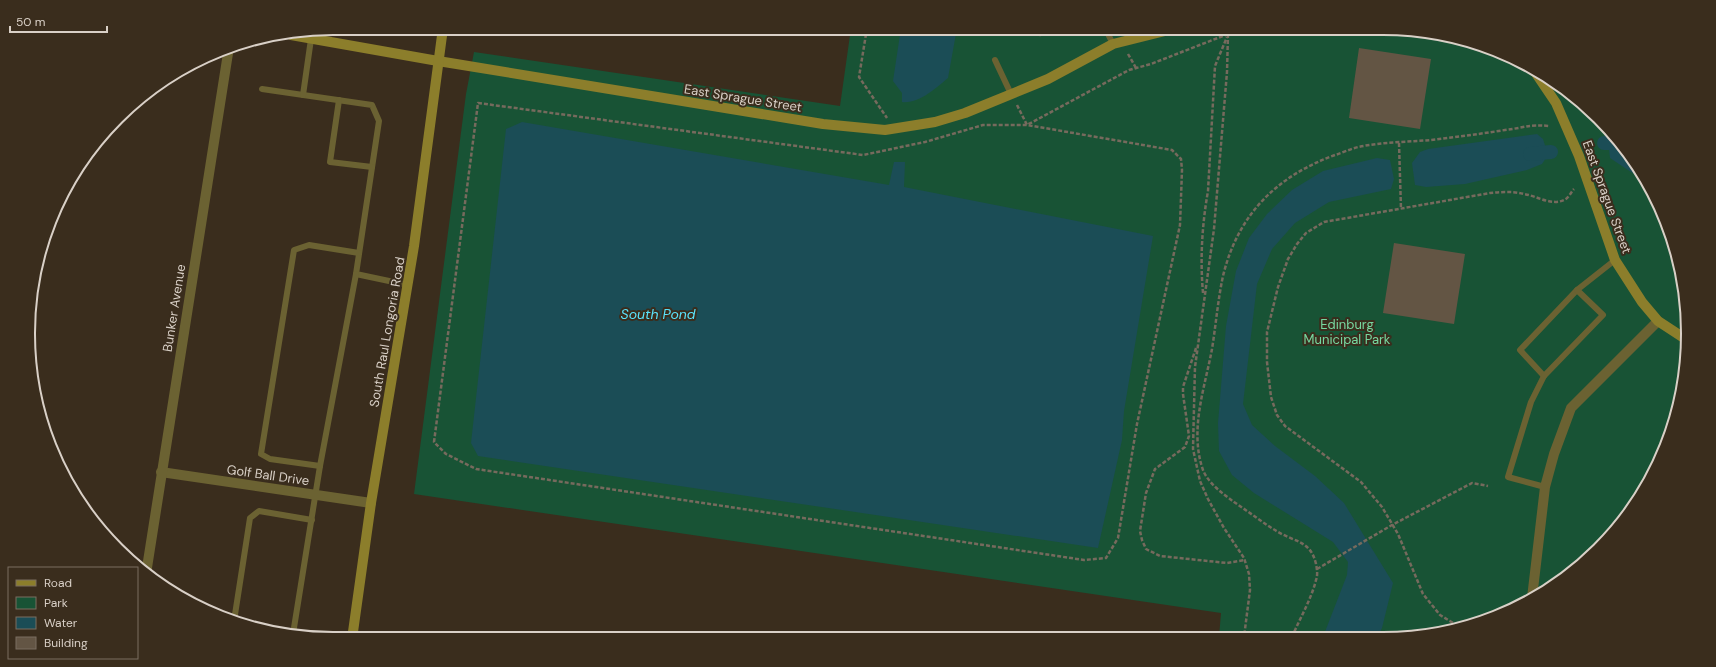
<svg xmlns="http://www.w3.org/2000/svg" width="1716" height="667" font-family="'DM Sans',sans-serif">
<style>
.green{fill:#185335}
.water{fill:#1b4d56}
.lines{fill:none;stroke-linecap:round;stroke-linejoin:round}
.canal{stroke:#1b4d56;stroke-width:14}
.building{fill:#635544}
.path{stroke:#766a5d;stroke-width:2.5;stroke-dasharray:4 2;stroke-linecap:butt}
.lane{stroke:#6b6232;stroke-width:6}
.street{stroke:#6b6232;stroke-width:10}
.secondary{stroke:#8c7e2b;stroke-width:10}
.labels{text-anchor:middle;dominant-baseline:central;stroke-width:4;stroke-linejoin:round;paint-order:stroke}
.street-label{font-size:13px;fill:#d9d0c7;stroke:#3a2d1d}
.park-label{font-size:13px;fill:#77d8a0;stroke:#3a2d1d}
.water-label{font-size:14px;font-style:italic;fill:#59e2fb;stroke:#3a2d1d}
.rim{fill:none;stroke:#d9d0c7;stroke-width:2}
</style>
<rect width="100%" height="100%" fill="#3a2d1d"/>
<!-- green -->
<polygon class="green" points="851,28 1382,28 1462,38 1518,60 1569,91 1612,132 1647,181 1672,236 1685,294 1687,354 1678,413 1637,503 1584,563 1517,608 1423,636 1219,637 1221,613 414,494 466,94 474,52 840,106"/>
<!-- water -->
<g class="water">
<path d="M 901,28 L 957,28 L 948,78 C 936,88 919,104 902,102 L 902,93 L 893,81 Z"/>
<polygon points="522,122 889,185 894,162 905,162 904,187 1153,236 1124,411 1122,440 1098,548 478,456 471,443 506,129"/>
<polygon points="1610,130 1612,132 1647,181 1631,172 1610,158 1608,139"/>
<polygon points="1537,134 1543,139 1548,155 1542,164 1527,170 1465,184 1426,187 1415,185 1412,163 1420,152 1428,149"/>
<polygon points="1377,158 1390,160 1394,179 1391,189 1329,202 1295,223 1272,249 1257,284 1243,404 1252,425 1275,446 1315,476 1344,503 1393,583 1382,628 1378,636 1323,637 1347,575 1348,562 1333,542 1254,493 1232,475 1219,451 1218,423 1226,326 1236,271 1249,238 1267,214 1292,190 1323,171"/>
</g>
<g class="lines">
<!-- canal -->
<g class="canal">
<polyline points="1604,143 1609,143"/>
<polyline points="1530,154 1551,152"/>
</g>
</g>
<!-- building -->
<g class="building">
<polygon points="1359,48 1431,59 1420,129 1349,118"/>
<polygon points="1394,243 1465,254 1454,324 1383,313"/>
</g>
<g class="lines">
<!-- path -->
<g class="path">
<polyline points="867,28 859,77 887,118"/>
<polyline points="1037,28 1041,36"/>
<polyline points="1228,34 1227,72 1214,229 1195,367 1193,449 1200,481 1208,499 1224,528 1244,558 1249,574 1250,590 1244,637"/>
<polyline points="1128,54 1136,68"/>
<polyline points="1017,105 1027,125 1172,150 1181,159 1182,170 1180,225 1137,424 1118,538 1106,558 1084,560 476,469 446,454 434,442 478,103 863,155 925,142 983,125 1027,125 1129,70 1151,64 1228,34"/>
<polyline points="1399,143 1401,209"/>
<path d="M 1203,293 C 1200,259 1202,225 1208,191 L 1215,66 L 1227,37"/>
<polyline points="1196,348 1183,387 1183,394 1189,436 1185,447 1155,469 1146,493 1140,531 1142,540 1146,549 1160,556 1227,563 1245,560"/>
<polyline points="1317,569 1392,525 1472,483 1488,486"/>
<path d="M 1458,626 L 1440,615 L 1423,594 L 1398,534 L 1382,507 L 1361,482 L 1285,426 L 1277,415 L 1271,397 L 1267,362 L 1267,332 L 1278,287 L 1288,259 L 1297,244 L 1306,233 L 1324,222 L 1490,193 C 1501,192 1513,191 1524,194 C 1537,196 1551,206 1564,200 C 1568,199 1571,192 1574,189"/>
<path d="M 1292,637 C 1300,618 1311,600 1316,580 C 1318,575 1317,569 1316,564 C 1311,541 1295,542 1278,532 C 1263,523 1249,512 1234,502 C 1223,494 1208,483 1203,470 C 1189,430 1205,387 1212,349 C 1216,324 1218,299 1223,276 C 1238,214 1277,176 1335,155 C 1342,153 1350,149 1358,147 C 1382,142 1407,142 1431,140 C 1456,137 1480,134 1505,130 C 1523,128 1529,124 1549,126"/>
</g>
<!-- lane -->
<g class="lane">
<polyline points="1105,28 1113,44"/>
<polyline points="995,60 1011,94"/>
<polyline points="262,89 372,105 379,121 356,274 408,285"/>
<polyline points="303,95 312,32"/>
<polyline points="339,100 330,162 372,167"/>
<polyline points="1544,376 1520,350 1577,290 1615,260"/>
<polyline points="320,466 270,459 261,454 294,250 309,245 359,253"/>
<polyline points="1545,487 1508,477 1531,402 1544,376 1603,315 1577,290"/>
<polyline points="234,621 250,518 259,511 312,520"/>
<polyline points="293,634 320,466 356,274"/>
</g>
<!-- street -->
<g class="street">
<polyline points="161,472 371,503"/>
<polyline points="146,574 229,47"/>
<polyline points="1532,598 1545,487 1554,454 1571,408 1658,321"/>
</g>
<!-- secondary -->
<g class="secondary">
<polyline points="291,35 438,61 823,124 885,130 935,122 965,113 1048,79 1113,44 1177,28"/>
<polyline points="1533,69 1556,103 1579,156 1615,260 1642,302 1658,321 1687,340"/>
<polyline points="352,639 371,503 414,246 443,28"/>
</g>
</g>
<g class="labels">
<!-- street labels -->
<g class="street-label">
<text transform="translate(743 98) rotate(9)">East Sprague Street</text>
<text transform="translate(1607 197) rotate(70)">East Sprague Street</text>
<text transform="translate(174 308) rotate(-81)">Bunker Avenue</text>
<text transform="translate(387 332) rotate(-80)">South Raul Longoria Road</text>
<text transform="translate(268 475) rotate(8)">Golf Ball Drive</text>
</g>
<!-- park labels -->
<g class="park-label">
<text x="1347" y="324">Edinburg<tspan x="1347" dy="15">Municipal Park</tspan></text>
</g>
<!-- water labels -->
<g class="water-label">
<text x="658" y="314">South Pond</text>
</g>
</g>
<!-- crop -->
<path d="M0 0H1716V667H0ZM333 35H1383A298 298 0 0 1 1681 333V334A298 298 0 0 1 1383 632H333A298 298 0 0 1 35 334V333A298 298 0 0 1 333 35Z" fill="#3a2d1d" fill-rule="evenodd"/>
<path class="rim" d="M333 35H1383A298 298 0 0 1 1681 333V334A298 298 0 0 1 1383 632H333A298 298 0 0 1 35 334V333A298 298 0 0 1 333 35Z"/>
<!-- legend -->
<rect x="8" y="567" width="130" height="92" fill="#3a2d1d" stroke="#7a6e61"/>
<rect x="16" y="580" width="20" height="6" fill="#8c7e2b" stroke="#7a6e61"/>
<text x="44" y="587" font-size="12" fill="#d9d0c7">Road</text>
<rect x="16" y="597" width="20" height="12" fill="#185335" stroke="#7a6e61"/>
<text x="44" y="607" font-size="12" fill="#d9d0c7">Park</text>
<rect x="16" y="617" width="20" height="12" fill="#1b4d56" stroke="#7a6e61"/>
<text x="44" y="627" font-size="12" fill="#d9d0c7">Water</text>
<rect x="16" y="637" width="20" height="12" fill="#635544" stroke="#7a6e61"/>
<text x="44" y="647" font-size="12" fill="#d9d0c7">Building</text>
<!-- scale -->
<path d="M10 26v6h97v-6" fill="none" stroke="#d9d0c7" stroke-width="2"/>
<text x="16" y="26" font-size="12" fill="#d9d0c7" stroke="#3a2d1d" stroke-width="3" paint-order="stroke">50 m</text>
</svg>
